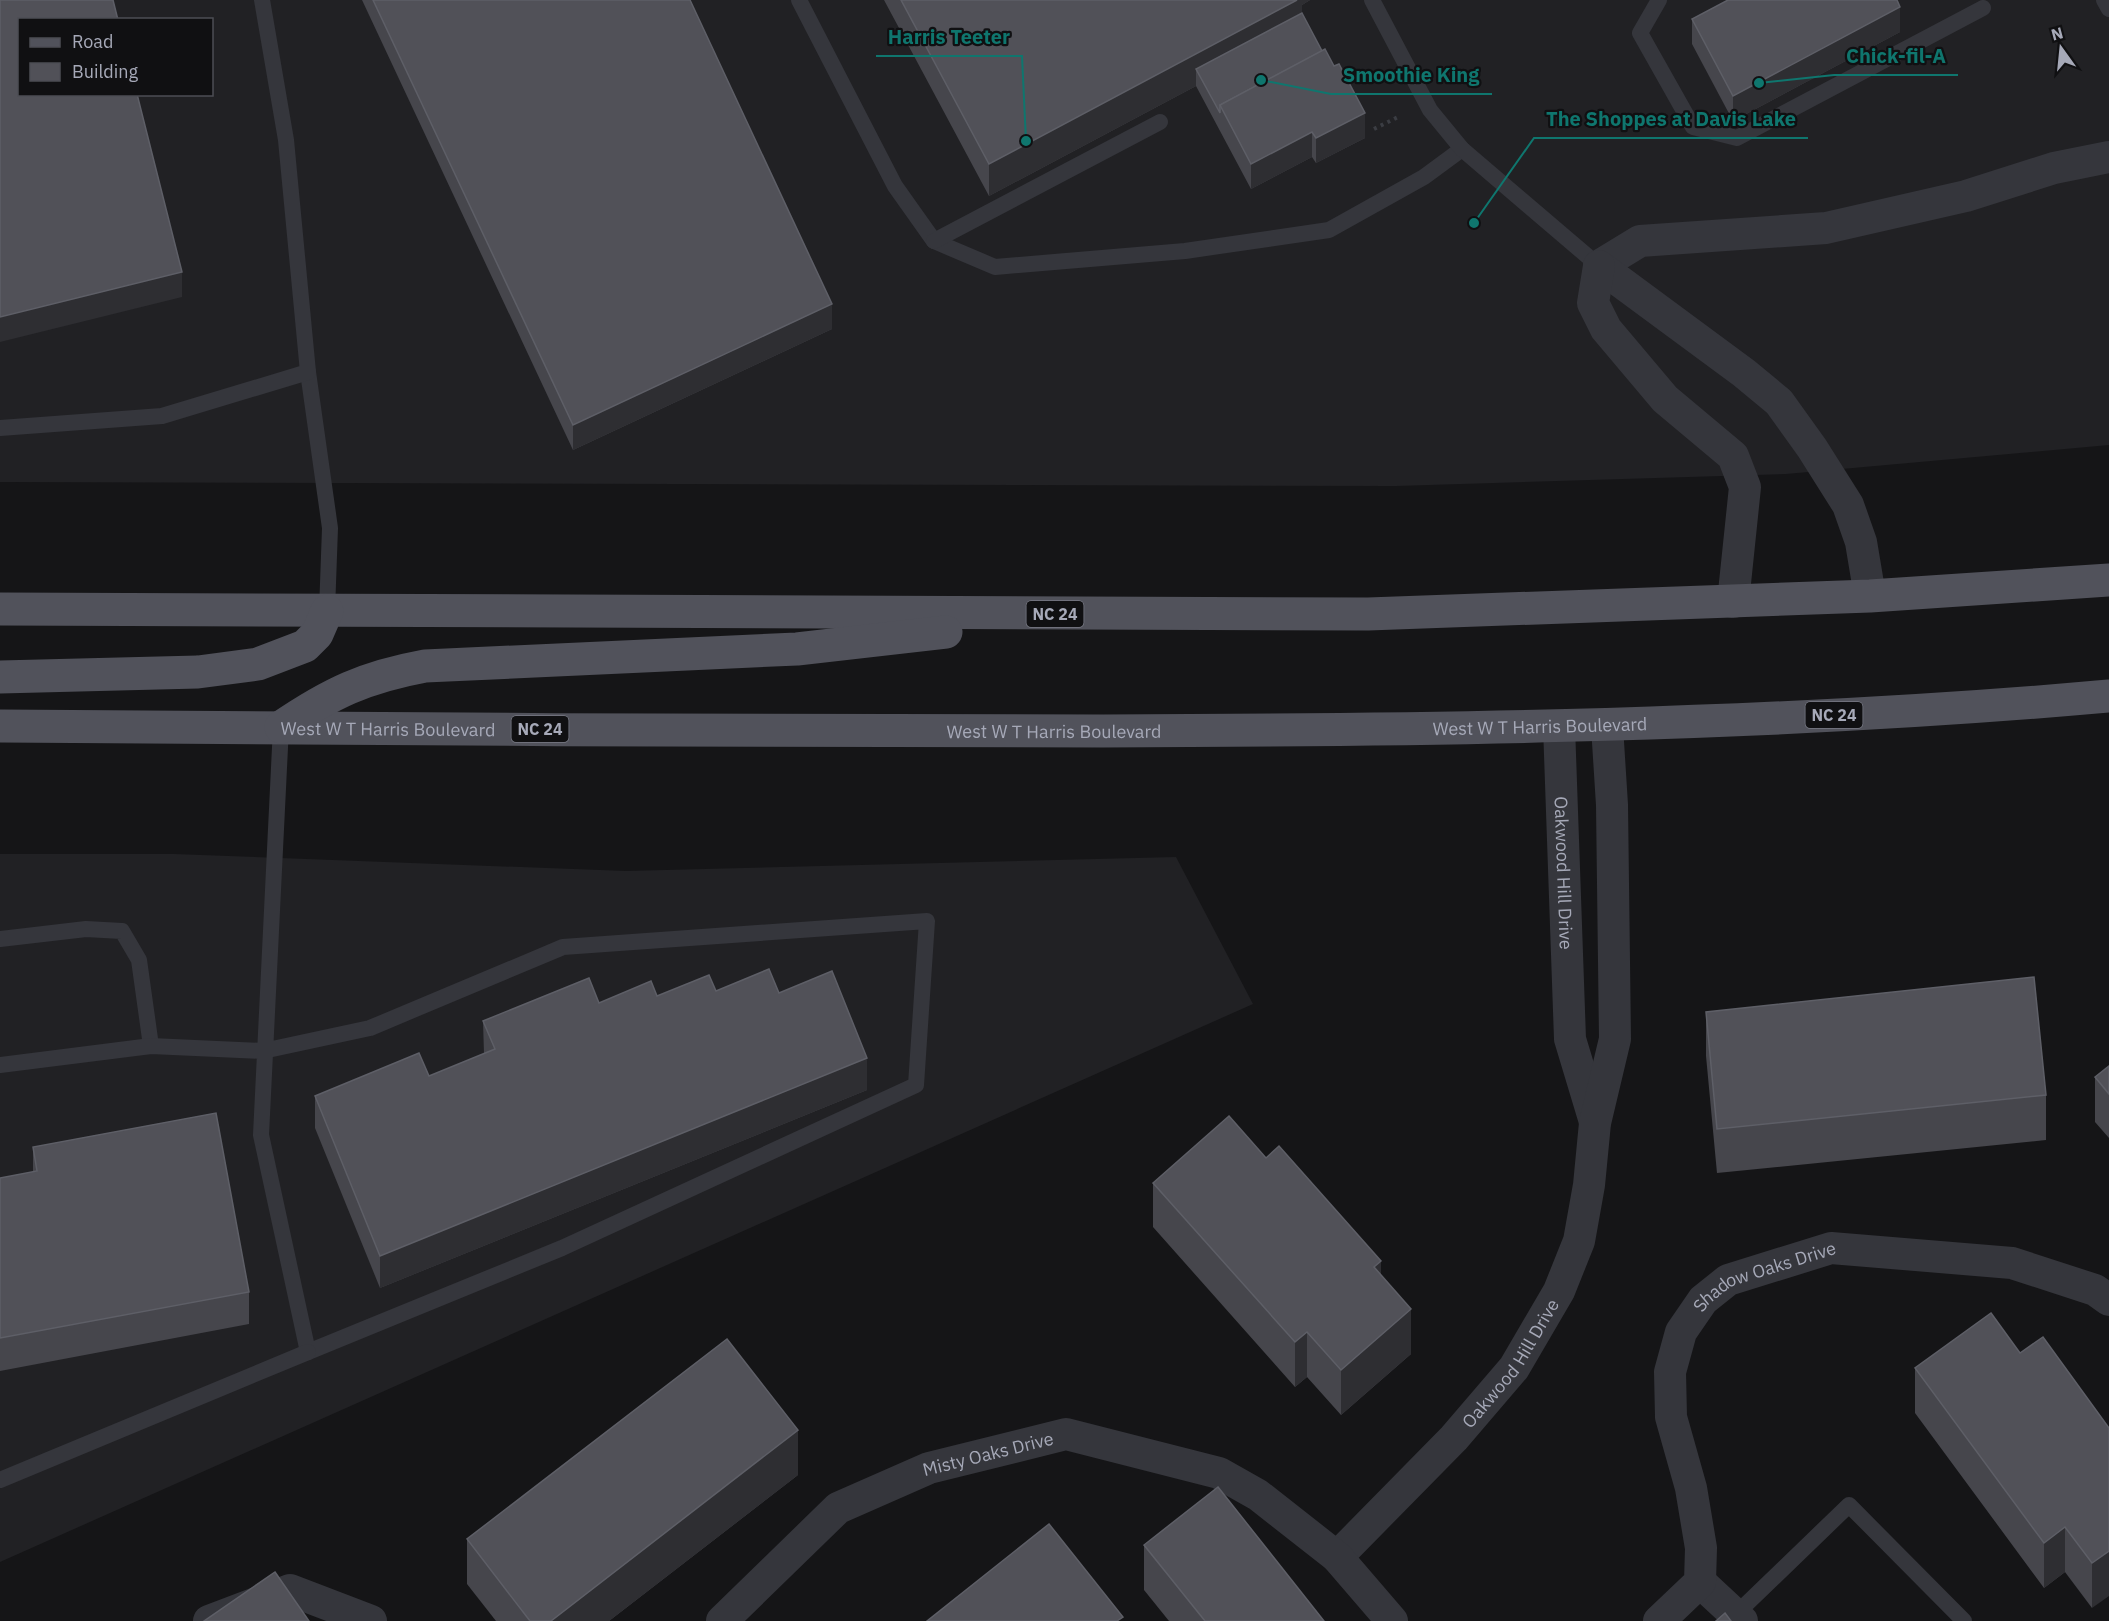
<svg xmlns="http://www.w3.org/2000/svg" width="2109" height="1621" font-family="'IBM Plex Sans',sans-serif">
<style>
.built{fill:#212124;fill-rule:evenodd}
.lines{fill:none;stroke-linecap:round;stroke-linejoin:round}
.path{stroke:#3b3d43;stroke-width:4;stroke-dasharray:3 4.5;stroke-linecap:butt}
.lane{stroke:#35363c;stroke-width:16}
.street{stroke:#35363c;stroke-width:32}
.primary{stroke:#51525b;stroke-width:33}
.wall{fill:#46464c}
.shaded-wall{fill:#2e2e32}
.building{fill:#515158;stroke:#5e5f67;stroke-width:1.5}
.labels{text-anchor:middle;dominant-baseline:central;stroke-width:4.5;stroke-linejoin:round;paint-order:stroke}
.shield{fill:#101012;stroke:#797b86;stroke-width:1.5}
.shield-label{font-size:16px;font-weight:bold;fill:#a6a9b8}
.street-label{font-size:18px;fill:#a6a9b8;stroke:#101012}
.leader{fill:none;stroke:#0f766e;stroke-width:2}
.callout-dot{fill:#0f766e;stroke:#101012;stroke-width:2}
.callout-label{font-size:20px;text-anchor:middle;font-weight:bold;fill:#0f766e;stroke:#101012;stroke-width:4.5;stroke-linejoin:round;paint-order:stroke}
</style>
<rect width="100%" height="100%" fill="#151517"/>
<!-- built -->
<g class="built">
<path d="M 0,0 L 2109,0 L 2109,445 L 1786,474 L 1396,486 L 0,482 ZM 20,20 L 212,20 L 212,94 L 20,94 Z"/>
<polygon points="0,854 174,854 626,871 1176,857 1253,1004 0,1562"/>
</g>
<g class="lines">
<!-- path -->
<polyline class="path" points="1374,129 1400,116"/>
<!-- lane -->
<g class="lane">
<polyline points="799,0 895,186 934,241 995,267 1185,251 1329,230 1424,177 1462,149"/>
<polyline points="1372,0 1430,110 1462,149 1599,266"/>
<polyline points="1659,0 1640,33 1693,127 1737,138 1983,8"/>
<polyline points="2104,0 2109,9"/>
<polyline points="934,241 1160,122"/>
<polyline points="308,372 330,528 327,611"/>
<polyline points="0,428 162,416 308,372 286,140 262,0"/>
<polyline points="0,939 86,929 122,931 139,960 151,1046"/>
<polyline points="0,1065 151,1046 263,1051 370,1028 563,947 927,921 916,1085 562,1248 308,1352 261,1135 281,727"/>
<polyline points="0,1480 308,1352"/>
<polyline points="1735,1615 1849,1505 1964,1621"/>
</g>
<!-- street -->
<g class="street">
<polyline points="1599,266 1640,241 1826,228 1966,196 2054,168 2109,157"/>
<polyline points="1599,266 1744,373 1779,402 1812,448 1848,505 1861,542 1870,596"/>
<polyline points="1599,266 1593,303 1606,329 1665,399 1733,456 1745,487 1733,602"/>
<path id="s1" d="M 1559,726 L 1570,1039 L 1595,1122"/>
<path id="s2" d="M 1337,1557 L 1454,1438 L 1514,1368 L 1559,1291 L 1579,1241 L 1589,1185 L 1595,1123 L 1615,1039 L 1612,805 L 1607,726"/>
<polyline points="1700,1582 1742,1621"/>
<polyline points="209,1621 290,1590 371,1621"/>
<path id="s3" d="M 722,1621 L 838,1508 L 929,1468 L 1066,1434 L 1219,1473 L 1258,1495 L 1337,1557 L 1392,1621"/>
<path id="s4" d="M 1659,1621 L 1700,1582 L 1701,1548 L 1691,1488 L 1671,1417 L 1670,1372 L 1681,1332 L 1703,1300 L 1728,1280 L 1831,1248 L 2012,1263 L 2095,1290 L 2109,1300"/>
</g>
<!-- primary -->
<g class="primary">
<polyline points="0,609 1368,614 1870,596 2109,580"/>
<polyline points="0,677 198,672 258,664 305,646 317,634 327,611"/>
<path id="s5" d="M 0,726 C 368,728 735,732 1103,731 C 1438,730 1774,726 2109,696"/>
<path d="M 281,727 C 331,693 365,677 425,666 L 797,649 L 946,632"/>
</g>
</g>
<!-- wall -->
<g class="wall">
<polygon points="362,0 690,0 832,329 573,450"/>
<polygon points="884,0 1310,0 1302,5 1302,13 1365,138 1316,163 1312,157 1251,189 1196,86 989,196"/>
<polygon points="1692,19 1900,32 1733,121 1692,44"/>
<polygon points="716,991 779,993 867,1090 380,1288 315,1128 315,1096 429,1076 484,1054 483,1021 599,1003"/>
<polygon points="1706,1012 2046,1095 2046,1140 1717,1173 1706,1056"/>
<polygon points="2109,1066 2109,1138 2095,1122 2095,1077"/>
<polygon points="33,1147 249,1292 249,1324 0,1371 0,1178 33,1172"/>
<polygon points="1153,1183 1381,1275 1411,1354 1341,1415 1307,1377 1295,1387 1153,1227"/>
<polygon points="2020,1353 2109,1428 2092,1608 2065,1572 2044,1588 1915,1413 1915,1368"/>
<polygon points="798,1475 609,1621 496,1621 467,1584 467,1539"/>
<polygon points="1144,1545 1324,1621 1169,1621 1144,1590"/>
</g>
<!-- shaded-wall -->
<g class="shaded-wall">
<polygon points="1291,0 1310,0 1302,5 1302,30 1196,69 1196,86 989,196 989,164"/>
<polygon points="1900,7 1900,32 1733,121 1733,96"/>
<polygon points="1365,113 1365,138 1316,163 1316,138"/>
<polygon points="1312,132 1312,157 1251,189 1251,164"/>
<polygon points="182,272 182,297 0,342 0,317"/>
<polygon points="832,304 832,329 573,450 573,425"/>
<polygon points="867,1058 867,1090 380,1288 380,1256"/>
<polygon points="1381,1261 1381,1306 1374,1267"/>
<polygon points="1411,1309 1411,1354 1341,1415 1341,1370"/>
<polygon points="1307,1332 1307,1377 1295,1387 1295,1342"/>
<polygon points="798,1430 798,1475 609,1621 551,1621"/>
<polygon points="2065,1527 2065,1572 2044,1588 2044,1543"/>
<polygon points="2109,1551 2109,1596 2092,1608 2092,1563"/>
</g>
<!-- building -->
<g class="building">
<polygon points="0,0 113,0 118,20 20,20 20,94 137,94 182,272 0,317"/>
<polygon points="373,0 690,0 832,304 573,425"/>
<polygon points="901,0 1297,0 989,164"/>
<polygon points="1728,0 1897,0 1900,7 1733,96 1692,19"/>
<polygon points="1302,13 1322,51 1220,105 1220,113 1196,69"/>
<polygon points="1325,49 1334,66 1339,64 1365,113 1316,138 1312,132 1251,164 1220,105"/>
<polygon points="769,969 779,993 832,971 867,1058 380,1256 315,1096 419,1053 429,1076 495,1049 483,1021 589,978 599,1003 651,981 657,996 709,975 716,991"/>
<polygon points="2034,977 2046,1095 1717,1129 1706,1012"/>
<polygon points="2109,1066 2109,1094 2095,1077"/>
<polygon points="216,1113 249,1292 0,1338 0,1178 37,1171 33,1147"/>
<polygon points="1229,1116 1266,1158 1279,1146 1381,1261 1374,1267 1411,1309 1341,1370 1307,1332 1295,1342 1153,1183"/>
<polygon points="1991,1313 2020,1353 2043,1337 2109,1428 2109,1551 2092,1563 2065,1527 2044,1543 1915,1368"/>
<polygon points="727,1339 798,1430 551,1621 530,1621 467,1539"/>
<polygon points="1218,1487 1324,1621 1205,1621 1144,1545"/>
<polygon points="1049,1524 1123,1617 1117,1621 927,1621"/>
<polygon points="275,1572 309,1621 204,1621"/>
<polygon points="1725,1613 1731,1621 1716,1621"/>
</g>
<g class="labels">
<!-- shield labels -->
<g class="shield">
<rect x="1026.5" y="601" width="57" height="26" rx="4.5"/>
<rect x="1805.5" y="702" width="57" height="26" rx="4.5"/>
<rect x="511.5" y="716" width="57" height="26" rx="4.5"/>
</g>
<g class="shield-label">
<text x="1055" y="614">NC 24</text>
<text x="1834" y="715">NC 24</text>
<text x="540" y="729">NC 24</text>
</g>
<!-- street labels -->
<g class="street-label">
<text stroke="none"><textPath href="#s5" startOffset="1540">West W T Harris Boulevard</textPath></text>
<text stroke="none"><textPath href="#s5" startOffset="388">West W T Harris Boulevard</textPath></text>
<text stroke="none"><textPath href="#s5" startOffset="1054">West W T Harris Boulevard</textPath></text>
<text stroke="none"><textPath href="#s1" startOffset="147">Oakwood Hill Drive</textPath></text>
<text stroke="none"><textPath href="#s4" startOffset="417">Shadow Oaks Drive</textPath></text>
<text stroke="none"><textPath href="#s2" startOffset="261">Oakwood Hill Drive</textPath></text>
<text stroke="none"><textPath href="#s3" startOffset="322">Misty Oaks Drive</textPath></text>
</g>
</g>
<!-- callouts -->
<path class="leader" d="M1026 141L1022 56H876M1759 83L1834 75H1958M1261 80L1331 94H1492M1474 223L1534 138H1808"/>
<g class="callout-dot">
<circle cx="1026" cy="141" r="6"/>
<circle cx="1759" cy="83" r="6"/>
<circle cx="1261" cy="80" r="6"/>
<circle cx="1474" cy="223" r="6"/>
</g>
<g class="callout-label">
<text x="949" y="44">Harris Teeter</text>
<text x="1896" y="63">Chick-fil-A</text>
<text x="1411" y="82">Smoothie King</text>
<text x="1671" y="126">The Shoppes at Davis Lake</text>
</g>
<!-- legend -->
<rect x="18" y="18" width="195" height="78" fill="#101012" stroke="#4c4d54" stroke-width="1.5"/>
<rect x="30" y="38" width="30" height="9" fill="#51525b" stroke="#4c4d54" stroke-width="1.5"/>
<text x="72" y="48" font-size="18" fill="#a6a9b8">Road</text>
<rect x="30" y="63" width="30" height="18" fill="#515158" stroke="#4c4d54" stroke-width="1.5"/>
<text x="72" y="78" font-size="18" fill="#a6a9b8">Building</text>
<!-- north arrow -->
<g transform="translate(2061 48) rotate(345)" stroke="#101012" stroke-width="4.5" paint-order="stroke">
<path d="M0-4.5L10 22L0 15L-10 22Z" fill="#a6a9b8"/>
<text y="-9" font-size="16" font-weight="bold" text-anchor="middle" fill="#a6a9b8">N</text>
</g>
</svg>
